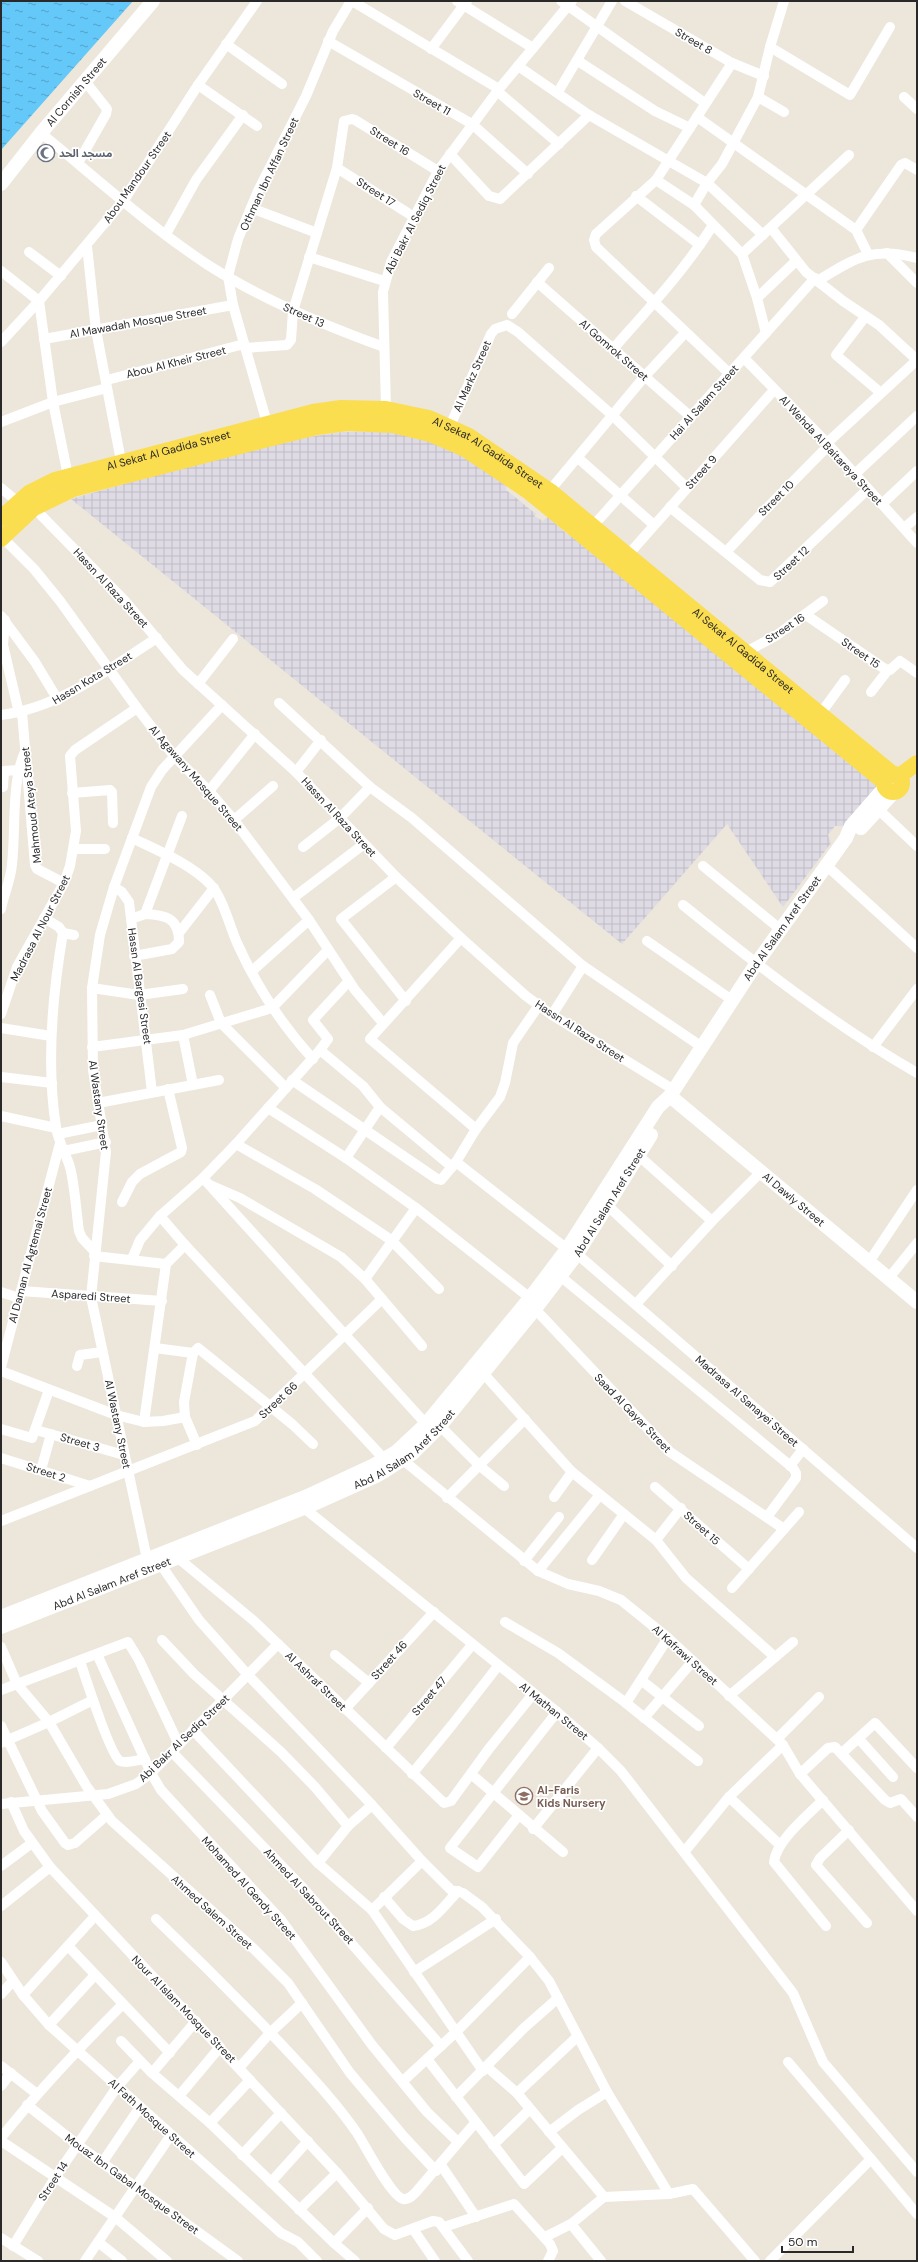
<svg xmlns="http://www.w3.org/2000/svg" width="918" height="2262" font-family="'DM Sans','Noto Sans Arabic',sans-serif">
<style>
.industrial{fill:url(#industrial-grid)}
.water{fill:url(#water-ripples)}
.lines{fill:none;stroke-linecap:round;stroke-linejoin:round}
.street{stroke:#fff;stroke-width:10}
.secondary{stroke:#fff;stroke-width:14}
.primary{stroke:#fbdd50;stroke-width:16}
.labels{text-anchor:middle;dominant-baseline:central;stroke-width:3.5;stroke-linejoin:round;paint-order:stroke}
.street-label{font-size:11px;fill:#292929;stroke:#fff}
.worship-label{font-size:11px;font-weight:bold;fill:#5b616d;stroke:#fff;text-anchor:start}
.education-label{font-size:11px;font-weight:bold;fill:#785e54;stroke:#fff;text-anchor:start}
</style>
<defs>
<pattern id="industrial-grid" width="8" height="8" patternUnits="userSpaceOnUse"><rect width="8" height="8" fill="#dedbe4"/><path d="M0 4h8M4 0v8" fill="none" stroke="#bebcc4"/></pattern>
<pattern id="water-ripples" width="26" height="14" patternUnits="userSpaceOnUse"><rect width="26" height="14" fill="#64c8f8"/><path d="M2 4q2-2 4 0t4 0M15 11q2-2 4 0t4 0" fill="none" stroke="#52a2c9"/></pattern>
</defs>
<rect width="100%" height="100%" fill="#ede6da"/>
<!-- industrial -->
<polygon class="industrial" points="391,431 425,439 456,451 507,482 506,490 536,514 534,516 543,521 548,517 567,534 571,531 871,777 878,790 844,826 835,826 828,835 831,843 783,907 727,824 622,944 71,499 267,443 342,432"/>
<!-- water -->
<polygon class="water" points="1,1 133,1 1,150"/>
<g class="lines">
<!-- street -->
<g class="street">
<polyline points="352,1 499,89"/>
<polyline points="457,1 533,48"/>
<polyline points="561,1 705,103"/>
<polyline points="625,1 732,63 764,76"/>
<polyline points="328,41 472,124 528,174"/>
<polyline points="226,44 282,84"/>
<polyline points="770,47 850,95 890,27"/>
<polyline points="431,49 467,1"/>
<polyline points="578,61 655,111 690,128"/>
<polyline points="518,66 589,115 707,183 763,235"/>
<polyline points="198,85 257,126"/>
<polyline points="497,91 559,144"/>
<polyline points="558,92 612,1"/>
<polyline points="758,97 784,112"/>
<polyline points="904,97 917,109"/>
<polyline points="697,117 856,230 868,254"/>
<path d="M 41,133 C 96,178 149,226 208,265 C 263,300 323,325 384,347"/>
<polyline points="450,154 489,196 500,199 589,115"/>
<polyline points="78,163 106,114 107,109 85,81"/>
<polyline points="337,168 414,217"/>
<polyline points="656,180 694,205"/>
<polyline points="636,196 700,245"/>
<polyline points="251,208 317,233"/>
<polyline points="771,228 806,272 843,301 879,325 917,360"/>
<polyline points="856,230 901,165 905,163 917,170"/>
<polyline points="166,234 196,180 243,115"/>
<polyline points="87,246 96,330 121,461"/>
<polyline points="29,252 61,276"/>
<polyline points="887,253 917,283"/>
<polyline points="742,254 849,155"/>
<polyline points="309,257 384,281"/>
<polyline points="1,271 39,301 53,402 68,476"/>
<path d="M 819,280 C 855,258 873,246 917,258"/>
<polyline points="537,282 691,417"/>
<polyline points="757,298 796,261"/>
<polyline points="512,314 549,268"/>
<polyline points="865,317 836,355 881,393"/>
<polyline points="766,333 757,298 742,254 694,205 707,183 722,164 758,97 770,47 784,1"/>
<polyline points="44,339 233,305"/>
<polyline points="1,342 39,301 124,200 198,85 257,1"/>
<polyline points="245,348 287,345 291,340 293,311 337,168 344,121 352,119 355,120 438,171"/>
<path d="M 613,349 C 648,309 685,270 713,225"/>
<polyline points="744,358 827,443 917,543"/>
<polyline points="730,374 596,247 594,240 596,234 656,180 732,63"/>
<polyline points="107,380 244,344"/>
<polyline points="386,409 383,292 391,262 438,171 499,89 572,1"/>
<polyline points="1,422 53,402 107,388"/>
<polyline points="267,423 233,305 228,276 238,239 258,191 306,96 333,31 351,1"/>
<polyline points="450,426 491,334 495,329 507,325 518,332 612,415 687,488"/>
<polyline points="827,443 917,360"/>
<polyline points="578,458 654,525"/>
<polyline points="855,474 917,416"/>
<polyline points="1,488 18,502"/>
<polyline points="546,495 645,376 685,333"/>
<polyline points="882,504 917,471"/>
<polyline points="670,507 760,580 770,582 868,489"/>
<polyline points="34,508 125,601 183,670 296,772 396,877 461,938 526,996 552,1015 674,1090"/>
<polyline points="593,526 815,278"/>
<polyline points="904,528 917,517"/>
<polyline points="2,537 34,569 60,601 137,708 174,756 209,791 234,820 309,920 355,990 383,1023"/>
<polyline points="726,552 766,509 829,445"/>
<polyline points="628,555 774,390"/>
<polyline points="806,615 885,669 890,670 900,661 917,673"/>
<polyline points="1,616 35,662 58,700"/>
<polyline points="5,620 3,645 19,713"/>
<polyline points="746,652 777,635 823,601"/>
<polyline points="198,684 233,639"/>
<polyline points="871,692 888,670"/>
<polyline points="279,703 370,787 412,818 583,966 702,1047"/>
<polyline points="22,712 35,865 37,869 64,883"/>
<polyline points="821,713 845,680"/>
<path d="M 1,715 C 60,708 108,669 157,638"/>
<polyline points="296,772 321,740"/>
<polyline points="3,787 4,771 18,770"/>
<polyline points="209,791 255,734"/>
<polyline points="72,793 110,790 112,792 113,823"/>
<polyline points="878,809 917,846"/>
<polyline points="234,820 273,786"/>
<path d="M 132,838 C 157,850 191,864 210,884 C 223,897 230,928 238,945 C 257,987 282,1025 313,1059"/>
<polyline points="303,847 340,818 370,787"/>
<polyline points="74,849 105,849"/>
<polyline points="826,865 917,948"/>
<polyline points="703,866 780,929"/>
<polyline points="396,877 341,919 406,1001"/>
<polyline points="114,887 122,892 129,902 152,1092"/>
<polyline points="293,898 364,844"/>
<path d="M 683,905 C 757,965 834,1025 917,1073"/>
<path d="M 1,909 C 4,893 11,880 12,864 C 16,831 11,781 25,752"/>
<path d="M 44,918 L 59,927 L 63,933 C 52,997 46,1063 56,1127 C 58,1141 66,1154 70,1167 C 75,1187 76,1210 79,1231 L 82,1238 L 95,1252"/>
<polyline points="131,919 145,914 182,816"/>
<polyline points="63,933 74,935"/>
<polyline points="179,933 214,888"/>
<polyline points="461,938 370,1039 476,1129"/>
<polyline points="647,941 732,1000"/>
<path d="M 134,956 L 172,949 L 179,942 C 179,918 166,915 145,914"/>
<polyline points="252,971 309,920"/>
<polyline points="92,988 139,995 183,989"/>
<polyline points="210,995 221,1023 286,1088"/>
<polyline points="1,1014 17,967 64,883 70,866 76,831 70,756 75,750 137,708"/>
<polyline points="552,1015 583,966"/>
<polyline points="1,1028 51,1036"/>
<polyline points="183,1035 193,1085"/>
<polyline points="92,1047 183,1035 272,1008 328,950"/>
<polyline points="873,1047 917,989"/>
<polyline points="320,1050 328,1039 313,1020 349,981"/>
<polyline points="1,1077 52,1083"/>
<polyline points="292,1080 437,1179 441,1180 456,1162 476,1129 500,1097 505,1083 513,1043 539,1005"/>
<polyline points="98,1103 219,1080"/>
<polyline points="268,1108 346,1158 416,1208 530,1298"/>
<polyline points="1,1116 56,1128"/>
<polyline points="58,1134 102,1125"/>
<polyline points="236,1144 315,1189 391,1240 439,1289"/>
<polyline points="59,1152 106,1142"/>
<polyline points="639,1156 712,1221"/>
<polyline points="346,1158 380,1107"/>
<polyline points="456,1162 567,1249"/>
<polyline points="203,1178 426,1424"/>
<polyline points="210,1185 240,1198 341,1257 365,1279 422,1346"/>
<polyline points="122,1202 132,1182 140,1174 181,1152 182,1148 168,1089"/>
<polyline points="608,1206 672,1266"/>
<polyline points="577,1254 917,1548"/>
<polyline points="94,1256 166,1264"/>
<polyline points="132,1259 140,1240 160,1216"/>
<polyline points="869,1262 917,1190"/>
<polyline points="560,1276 793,1468 796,1473 796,1478 767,1517"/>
<polyline points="889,1278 917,1243"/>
<polyline points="365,1279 416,1208"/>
<polyline points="21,1291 162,1301"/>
<polyline points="1,1292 19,1298"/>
<polyline points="636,1304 712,1221 761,1172"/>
<polyline points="535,1309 670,1452 784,1529"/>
<polyline points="155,1348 193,1353"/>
<polyline points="77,1366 80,1355 102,1352"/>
<polyline points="1,1367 60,1143"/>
<polyline points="1,1371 116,1415 144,1422 163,1421 185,1417"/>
<polyline points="483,1373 572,1472 656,1540 686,1578 775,1657"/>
<polyline points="144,1422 166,1264 185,1245"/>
<polyline points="440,1426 480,1466 504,1486"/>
<polyline points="1,1429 32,1438 49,1390"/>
<polyline points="36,1430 124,1455"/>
<polyline points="197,1445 185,1417 184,1402 193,1353 198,1348 292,1424 313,1444"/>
<polyline points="1,1458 90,1486"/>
<polyline points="385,1460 185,1245 160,1216 203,1178 236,1144 320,1050 363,1086 380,1107 452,1167"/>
<polyline points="403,1460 538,1571 568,1584 599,1591 621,1600 668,1638 783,1745 800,1774 917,1911"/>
<polyline points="790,1466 803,1449"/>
<polyline points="41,1470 51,1434"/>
<polyline points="655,1487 749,1569"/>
<polyline points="554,1497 572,1472"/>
<polyline points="447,1498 525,1419"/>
<polyline points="304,1508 557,1712 598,1748 621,1771 793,1993 823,2062 917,2172"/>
<polyline points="1,1521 255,1421 382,1299"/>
<polyline points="656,1540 681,1508"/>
<polyline points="178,1558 254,1621 444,1803 451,1801 488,1750 533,1694"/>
<polyline points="147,1559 91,1297 106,1152 93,1070 92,988 100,935 114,887 151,787 162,770 222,705"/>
<polyline points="592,1560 624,1514"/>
<polyline points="524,1561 559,1517"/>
<polyline points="161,1565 199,1620 248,1675 372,1805 422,1861 451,1890 463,1893 482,1907 530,1957 549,1981 607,2092 669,2194"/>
<polyline points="538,1571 599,1496"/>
<polyline points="732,1588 799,1512"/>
<polyline points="505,1622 558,1653 626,1703 698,1761"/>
<polyline points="162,1640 194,1674 281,1752 315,1787 348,1826"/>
<polyline points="1,1647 17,1684 49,1722 87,1787 112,1821 254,1949 288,1983 350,2073 405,2138 436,2171"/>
<polyline points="97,1654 151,1773 161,1790 281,1920 372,2045 427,2112 458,2142"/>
<polyline points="335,1655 369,1683"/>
<path d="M 80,1661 C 85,1676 110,1755 120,1761 C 127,1764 138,1760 145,1759"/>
<polyline points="641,1680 699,1726"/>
<polyline points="1,1690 128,1642 139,1660 179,1745"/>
<polyline points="729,1696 793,1642"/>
<polyline points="626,1703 668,1638"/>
<polyline points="345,1709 434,1612"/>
<polyline points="644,1718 693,1661"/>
<polyline points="1,1726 42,1811 65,1843 68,1845 75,1843 107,1815"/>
<polyline points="193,1730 318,1863 372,1910 483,2071"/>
<polyline points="777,1739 819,1697"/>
<polyline points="859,1739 893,1777"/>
<polyline points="1,1743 49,1722 93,1700"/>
<polyline points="386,1748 472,1645"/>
<polyline points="172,1752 303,1888 441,2046"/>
<polyline points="842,1753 875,1723 917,1768"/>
<polyline points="412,1774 452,1725 498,1666"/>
<polyline points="471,1774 563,1852"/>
<polyline points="800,1774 828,1748 835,1747 885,1800 890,1803 901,1799 917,1817"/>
<path d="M 823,1800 C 808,1815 776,1841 774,1862 L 826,1926"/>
<polyline points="11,1802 24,1831 50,1867 337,2173 384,2229 395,2235 433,2221 439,2222 468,2261"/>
<polyline points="1,1804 108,1794 136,1784 151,1773 278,1644"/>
<polyline points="519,1815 478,1867 450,1848 557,1712"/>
<polyline points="533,1829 598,1748"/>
<polyline points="849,1830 820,1858 816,1865 867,1923"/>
<polyline points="780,1845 729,1797 783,1745"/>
<polyline points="685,1851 729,1797"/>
<polyline points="318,1863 348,1826 372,1805"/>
<polyline points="1,1866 32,1843"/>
<path d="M 384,1897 L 403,1919 L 413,1926 C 433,1924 445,1905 458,1891"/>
<polyline points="1,1906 50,1867"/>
<polyline points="372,1910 422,1861"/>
<path d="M 156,1919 C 199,1960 241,2002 282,2045 C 308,2073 335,2101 357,2133 C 365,2145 391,2196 403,2199 C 409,2200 413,2195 416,2192 L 475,2123"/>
<polyline points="68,1946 170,2053"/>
<polyline points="1,1962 23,1995 49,2025 281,2233 298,2242 317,2261"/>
<polyline points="414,1972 496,1919"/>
<polyline points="1,1994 13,1981"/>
<polyline points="23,1995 95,1916"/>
<polyline points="49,2025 94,1976"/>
<polyline points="121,2041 152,2073 210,2123 334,2243 355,2261"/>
<polyline points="427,2059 524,2184 562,2148"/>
<polyline points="788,2062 871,2159"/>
<polyline points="1,2066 37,2094"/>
<polyline points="487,2067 517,2093 604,2197"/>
<polyline points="239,2068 270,2033 302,2003"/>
<polyline points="152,2073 196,2021"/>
<polyline points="403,2081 456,2032 530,1957"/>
<polyline points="1,2086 11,2073"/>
<polyline points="517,2093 577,2037"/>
<polyline points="179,2096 220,2047"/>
<polyline points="456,2097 524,2028 558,1998"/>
<polyline points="27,2105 78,2145 238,2261"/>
<polyline points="210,2123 250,2080"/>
<polyline points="549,2132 578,2110 607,2092"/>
<path d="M 1,2138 C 39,2090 80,2047 123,2004"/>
<polyline points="1,2141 115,2217 167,2261"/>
<polyline points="493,2145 530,2109"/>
<polyline points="242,2155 281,2113"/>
<polyline points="102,2163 140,2107"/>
<polyline points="441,2165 476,2217"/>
<polyline points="271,2182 308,2141"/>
<polyline points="299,2210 337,2173"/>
<polyline points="571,2224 601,2261"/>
<polyline points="444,2227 514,2204 550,2244 553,2251 548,2261"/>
<polyline points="413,2229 435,2261"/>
<polyline points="545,2237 571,2224 604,2197 669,2194 693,2189 755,2261"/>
<polyline points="1,2238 38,2261"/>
<polyline points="98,2242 122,2261"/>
<polyline points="334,2243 368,2208"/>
<polyline points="13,2246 56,2176 117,2087 140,2061"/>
<polyline points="85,2261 171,2135"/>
<polyline points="770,2261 871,2159 917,2214"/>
</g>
<!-- secondary -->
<g class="secondary">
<path id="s1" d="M 1,184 L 41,133 L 153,1"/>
<polyline points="861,828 894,792"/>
<path id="s2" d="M 670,1096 L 917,1302"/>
<path id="s3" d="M 1,1617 L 305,1497 L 374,1465 L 396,1452 L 426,1424 L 530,1298 L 567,1249 L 658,1107 L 670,1096 L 756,964 L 846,838 L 851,826 L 885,787"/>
<path id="s4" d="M 1,1627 L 309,1506 L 378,1475 L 413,1453 L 440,1426 L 535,1309 L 577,1254 L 651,1135"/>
</g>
<!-- primary -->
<g class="primary">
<path id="s5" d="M 1,518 L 29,493 L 55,480 L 313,412 L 341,408 L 386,409 L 429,418 L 469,436 L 550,491 L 894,775"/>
<polyline points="1,539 34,508 73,489 272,438 317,427 347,423 393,425 430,434 465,449 528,491 884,782"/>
<circle cx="893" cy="783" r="9"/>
<polyline points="898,777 917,763"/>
</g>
</g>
<!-- icons -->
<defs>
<symbol id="mosque-ring" viewBox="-11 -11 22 22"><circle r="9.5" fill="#fff" stroke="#6b7280" stroke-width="1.5"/><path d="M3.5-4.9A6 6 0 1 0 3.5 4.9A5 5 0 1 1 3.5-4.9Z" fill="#6b7280"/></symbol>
<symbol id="school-ring" viewBox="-11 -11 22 22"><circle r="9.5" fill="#fff" stroke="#8d6e63" stroke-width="1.5"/><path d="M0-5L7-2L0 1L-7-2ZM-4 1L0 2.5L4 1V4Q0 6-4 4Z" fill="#8d6e63"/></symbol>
</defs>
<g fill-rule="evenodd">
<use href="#mosque-ring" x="36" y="143" width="20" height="20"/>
<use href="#school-ring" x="514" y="1786" width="20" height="20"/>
</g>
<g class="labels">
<!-- street labels -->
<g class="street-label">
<text transform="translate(694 41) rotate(30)">Street 8</text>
<text stroke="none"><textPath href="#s1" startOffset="119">Al Cornish Street</textPath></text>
<text transform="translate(432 102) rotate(30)">Street 11</text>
<text transform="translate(390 141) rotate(32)">Street 16</text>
<text transform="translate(269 174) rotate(-65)">Othman Ibn Affan Street</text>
<text transform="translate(137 177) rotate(-55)">Abou Mandour Street</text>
<text transform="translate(376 192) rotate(33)">Street 17</text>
<text transform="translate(415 219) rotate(-63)">Abi Bakr Al Sediq Street</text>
<text transform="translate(304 315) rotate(24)">Street 13</text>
<text transform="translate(138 322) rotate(-10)">Al Mawadah Mosque Street</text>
<text transform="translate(614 350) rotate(41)">Al Gomrok Street</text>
<text transform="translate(176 362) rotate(-14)">Abou Al Kheir Street</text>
<text transform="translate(472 376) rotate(-66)">Al Markz Street</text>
<text transform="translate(704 402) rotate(-48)">Hai Al Salam Street</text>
<text stroke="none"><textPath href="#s5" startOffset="184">Al Sekat Al Gadida Street</textPath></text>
<text transform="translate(831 450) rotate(47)">Al Wehda Al Baitareya Street</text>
<text stroke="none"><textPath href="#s5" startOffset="519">Al Sekat Al Gadida Street</textPath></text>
<text transform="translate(701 472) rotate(-48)">Street 9</text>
<text transform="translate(776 498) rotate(-45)">Street 10</text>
<text transform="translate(791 563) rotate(-43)">Street 12</text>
<text transform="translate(111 588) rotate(47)">Hassn Al Raza Street</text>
<text transform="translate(785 628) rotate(-33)">Street 16</text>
<text stroke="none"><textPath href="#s5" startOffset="843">Al Sekat Al Gadida Street</textPath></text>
<text transform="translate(861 653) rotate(35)">Street 15</text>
<text transform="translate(92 678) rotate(-31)">Hassn Kota Street</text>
<text transform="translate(196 778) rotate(49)">Al Agawany Mosque Street</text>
<text transform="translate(31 805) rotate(-96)">Mahmoud Ateya Street</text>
<text transform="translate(339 817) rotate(47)">Hassn Al Raza Street</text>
<text transform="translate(40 928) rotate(-63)">Madrasa Al Nour Street</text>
<text stroke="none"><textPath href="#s3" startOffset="1081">Abd Al Salam Aref Street</textPath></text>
<text transform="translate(140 986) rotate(82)">Hassn Al Bargesi Street</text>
<text transform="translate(580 1031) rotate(33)">Hassn Al Raza Street</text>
<text transform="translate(99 1105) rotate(82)">Al Wastany Street</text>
<text stroke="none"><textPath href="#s2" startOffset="161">Al Dawly Street</textPath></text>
<text stroke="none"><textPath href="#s4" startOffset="767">Abd Al Salam Aref Street</textPath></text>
<text transform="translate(30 1255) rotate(-75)">Al Daman Al Agtemai Street</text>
<text transform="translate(91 1296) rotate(4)">Asparedi Street</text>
<text transform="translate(278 1400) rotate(-43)">Street 66</text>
<text transform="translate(747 1401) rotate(41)">Madrasa Al Sanayei Street</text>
<text transform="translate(633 1413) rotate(46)">Saad Al Gayar Street</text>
<text transform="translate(118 1424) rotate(78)">Al Wastany Street</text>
<text transform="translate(80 1442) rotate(16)">Street 3</text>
<text stroke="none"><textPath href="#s4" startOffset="443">Abd Al Salam Aref Street</textPath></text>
<text transform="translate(46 1472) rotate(18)">Street 2</text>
<text transform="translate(702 1528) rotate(42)">Street 15</text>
<text stroke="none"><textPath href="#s4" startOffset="119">Abd Al Salam Aref Street</textPath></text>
<text transform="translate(685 1655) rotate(42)">Al Kafrawi Street</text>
<text transform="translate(389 1660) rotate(-48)">Street 46</text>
<text transform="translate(316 1681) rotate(44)">Al Ashraf Street</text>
<text transform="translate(429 1696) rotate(-50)">Street 47</text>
<text transform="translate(554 1711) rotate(39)">Al Mathan Street</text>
<text transform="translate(184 1738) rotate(-44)">Abi Bakr Al Sediq Street</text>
<text transform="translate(249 1888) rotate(48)">Mohamed Al Gendy Street</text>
<text transform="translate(309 1896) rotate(47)">Ahmed Al Sabrout Street</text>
<text transform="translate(212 1912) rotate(42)">Ahmed Salem Street</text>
<text transform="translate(184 2009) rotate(46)">Nour Al Islam Mosque Street</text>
<text transform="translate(152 2118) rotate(42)">Al Fath Mosque Street</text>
<text transform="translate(53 2181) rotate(-57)">Street 14</text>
<text transform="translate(132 2184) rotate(36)">Mouaz Ibn Gabal Mosque Street</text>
</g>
<!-- worship labels -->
<g class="worship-label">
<text x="59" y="153">مسجد الحد</text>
</g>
<!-- education labels -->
<g class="education-label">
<text x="537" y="1790">Al-Faris<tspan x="537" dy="13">Kids Nursery</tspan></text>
</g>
</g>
<!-- border -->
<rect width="918" height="2262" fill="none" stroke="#292929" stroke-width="4"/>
<!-- scale -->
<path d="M782 2246v6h71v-6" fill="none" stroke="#292929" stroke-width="2"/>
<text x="788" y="2246" font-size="12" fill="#292929" stroke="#ffffff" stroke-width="3" paint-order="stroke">50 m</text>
</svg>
